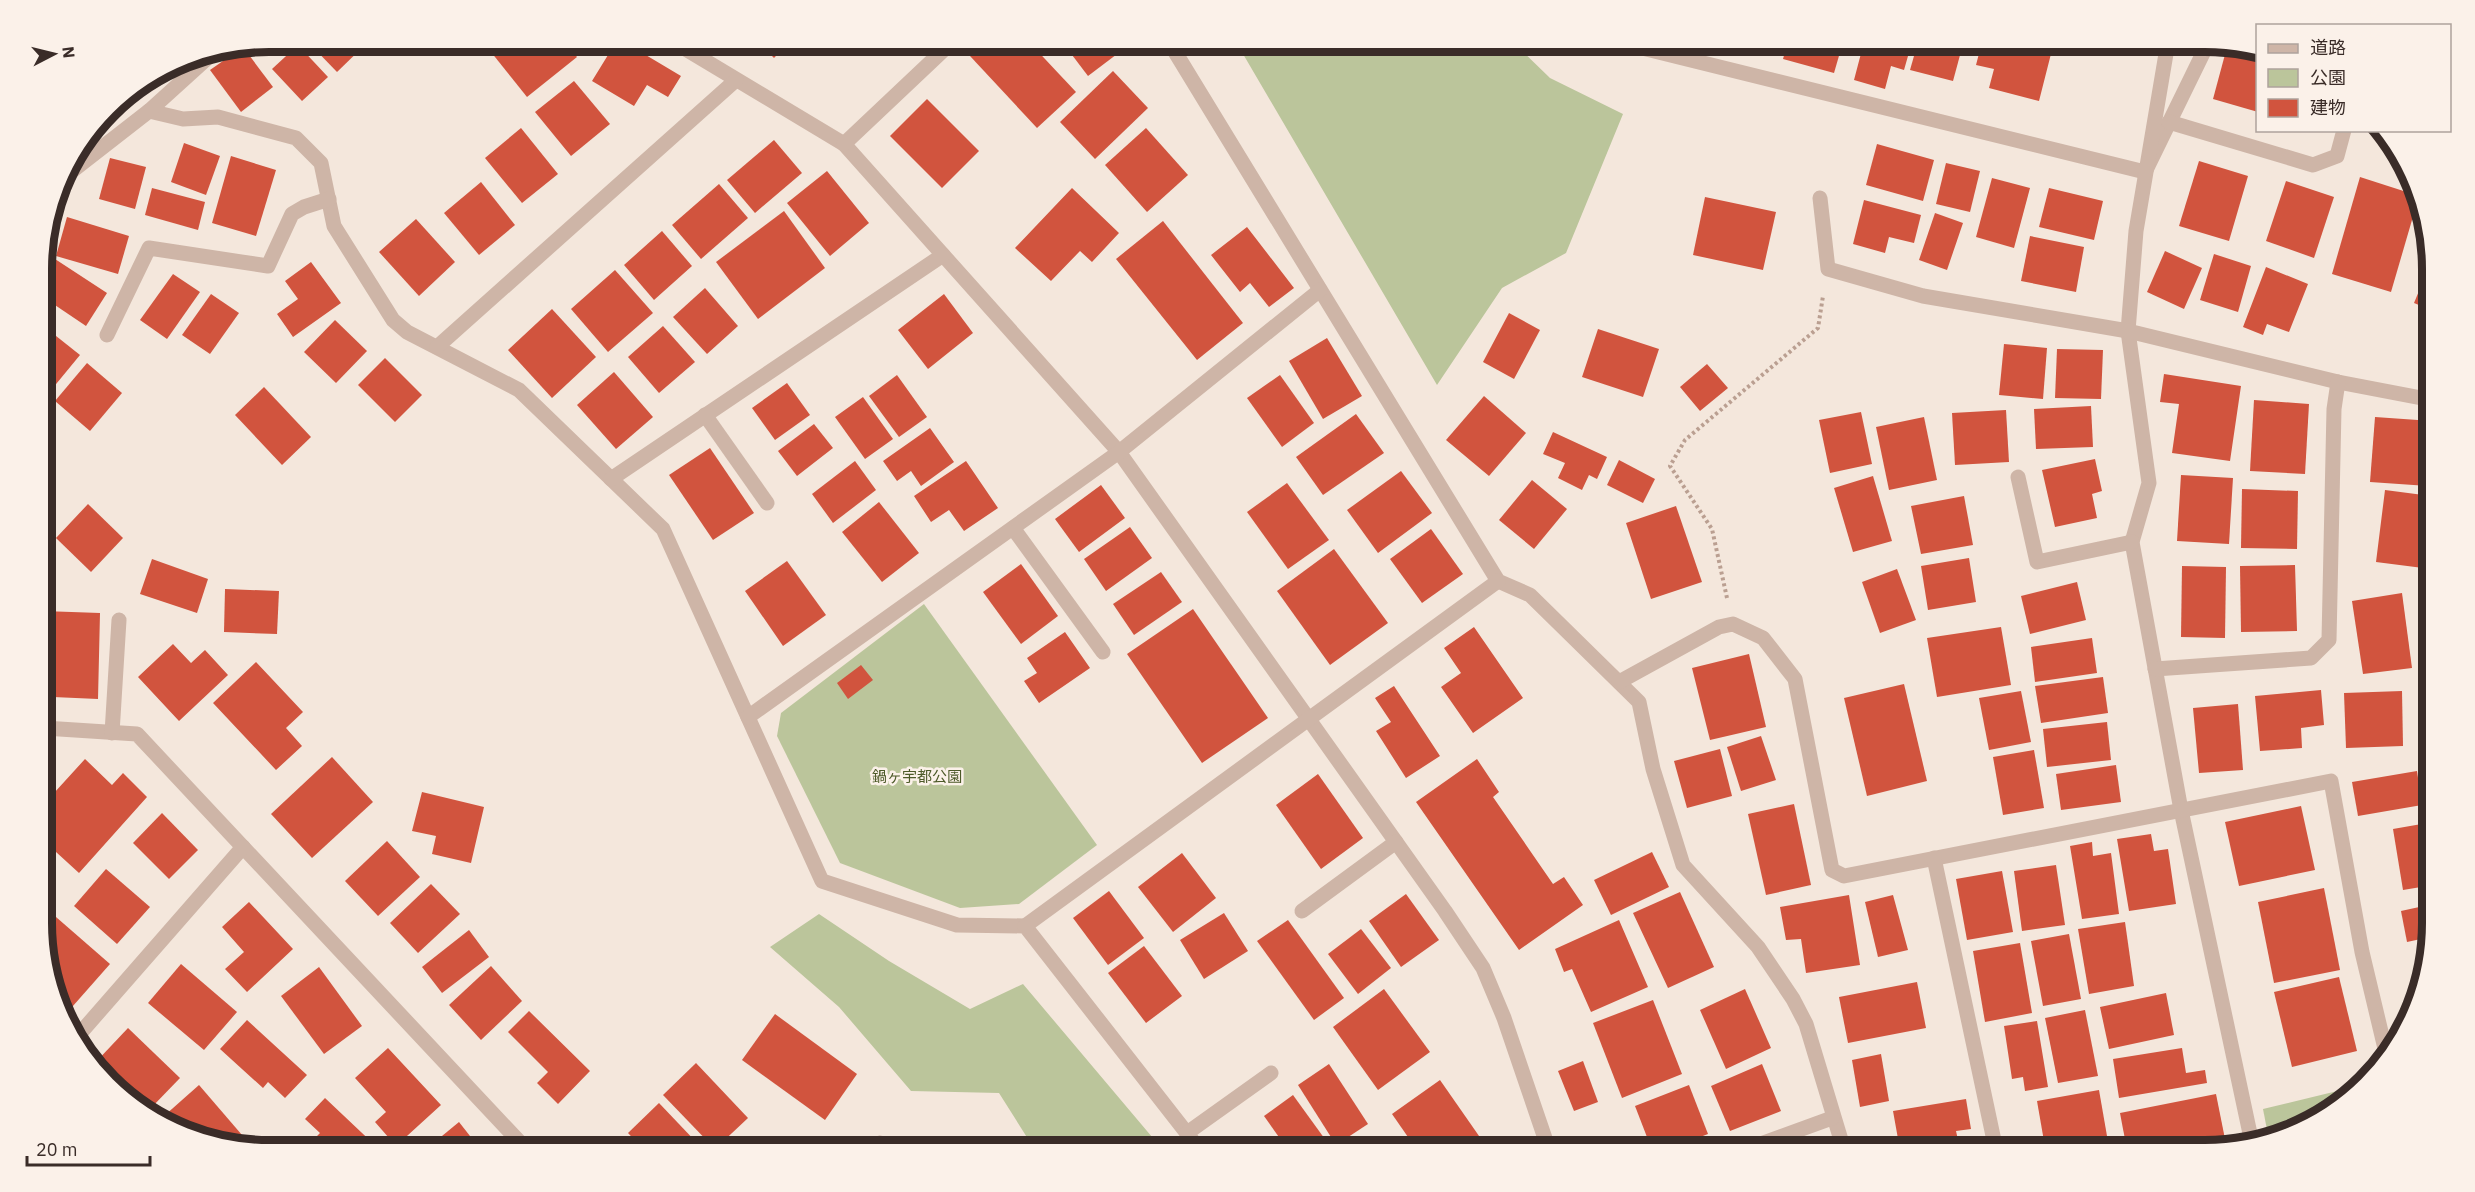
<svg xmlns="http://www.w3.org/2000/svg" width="2475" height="1192" font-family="'IBM Plex Sans','Noto Sans JP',sans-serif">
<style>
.green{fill:#bbc59b}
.building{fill:#d1543e}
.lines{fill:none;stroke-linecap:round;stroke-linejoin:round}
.path{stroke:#ba9f91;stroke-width:4;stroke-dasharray:3 3;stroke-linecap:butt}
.street{stroke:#ceb5a7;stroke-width:15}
.labels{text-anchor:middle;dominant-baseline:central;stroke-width:5;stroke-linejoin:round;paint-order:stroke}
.park-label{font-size:15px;fill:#4d5a29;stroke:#fbf1e9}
.rim{fill:none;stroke:#3a2c28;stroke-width:8}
</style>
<rect width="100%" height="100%" fill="#f4e7dc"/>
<!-- green -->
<g class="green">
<polygon points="1236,42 1513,42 1550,78 1623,114 1566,253 1502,288 1437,385"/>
<polygon points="924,604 1097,845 1019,904 960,908 840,863 777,736 781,713"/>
<polygon points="819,914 889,961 970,1009 1023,984 1163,1150 1035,1150 999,1093 911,1091 839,1007 770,947"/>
<polygon points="2362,1085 2331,1112 2278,1138 2269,1140 2263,1109"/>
</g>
<!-- building -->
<g class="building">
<polygon points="308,42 368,42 337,72"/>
<polygon points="483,42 565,42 577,57 527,97"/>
<polygon points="616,42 624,42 681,76 668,97 647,85 634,106 592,81"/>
<polygon points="758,42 789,42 774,58"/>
<polygon points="985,42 1029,42 1076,92 1037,128 970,56"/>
<polygon points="1073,42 1133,42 1088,76 1066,47"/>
<polygon points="1788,42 1843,42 1834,73 1783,59"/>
<polygon points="1864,42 1912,42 1904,70 1891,66 1885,89 1854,80"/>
<polygon points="1918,42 1963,44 1953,81 1910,70"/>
<polygon points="1982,42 2054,42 2039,101 1989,88 1994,69 1976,65"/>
<polygon points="298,45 328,77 302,101 272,69"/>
<polygon points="243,47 273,87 241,112 210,70"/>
<polygon points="2227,47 2258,54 2258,112 2213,99"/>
<polygon points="1113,71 1148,108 1095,159 1060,122"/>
<polygon points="574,81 610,124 571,156 535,112"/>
<polygon points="927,99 979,151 942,188 890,136"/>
<polygon points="521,128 558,174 522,203 485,158"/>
<polygon points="1146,128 1188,175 1147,212 1105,165"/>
<polygon points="774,140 802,173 755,213 727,180"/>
<polygon points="184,143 220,156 206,195 171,182"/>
<polygon points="1877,144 1934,160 1923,201 1866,185"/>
<polygon points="231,156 276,170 256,236 212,223"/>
<polygon points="110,158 146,167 135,209 99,199"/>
<polygon points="2199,161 2248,176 2229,241 2179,226"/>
<polygon points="1946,163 1980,171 1970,212 1936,204"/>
<polygon points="827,171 869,223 830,256 787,203"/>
<polygon points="2360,177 2419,196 2391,292 2332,274"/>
<polygon points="1992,178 2030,188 2014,248 1976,237"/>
<polygon points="2286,181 2334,197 2314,258 2266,241"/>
<polygon points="481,182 515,225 479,255 444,213"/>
<polygon points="719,184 748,218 701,259 672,225"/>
<polygon points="152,188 205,202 198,230 145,215"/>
<polygon points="1072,188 1119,233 1092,262 1080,251 1051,281 1015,248"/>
<polygon points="2049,188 2103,201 2094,240 2039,227"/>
<polygon points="1705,197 1776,212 1763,270 1693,255"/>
<polygon points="1864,200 1921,215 1914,243 1889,237 1885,253 1853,244"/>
<polygon points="784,211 825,268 758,319 716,262"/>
<polygon points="1935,213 1963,223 1947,270 1919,260"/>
<polygon points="67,217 129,236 118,274 56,256"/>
<polygon points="416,219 455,262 419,296 379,252"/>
<polygon points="1163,221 1243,323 1197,360 1116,259"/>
<polygon points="1247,227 1294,288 1269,307 1250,283 1240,292 1211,255"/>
<polygon points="662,231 692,266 654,300 624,265"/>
<polygon points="2030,236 2084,247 2076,292 2021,281"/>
<polygon points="2165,251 2202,268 2184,309 2147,292"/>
<polygon points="2214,254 2251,266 2238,312 2200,300"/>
<polygon points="55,259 107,293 86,326 43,297 43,279"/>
<polygon points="311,262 341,303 293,337 277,314 298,299 285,281"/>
<polygon points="2431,262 2431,310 2414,303"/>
<polygon points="2266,267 2308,284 2289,332 2267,324 2263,335 2243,327"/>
<polygon points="615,270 653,313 608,352 571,309"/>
<polygon points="173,274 200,292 167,339 140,320"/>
<polygon points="705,288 738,326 707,354 673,317"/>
<polygon points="211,294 239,313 210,354 182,335"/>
<polygon points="944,294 973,333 928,369 898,330"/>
<polygon points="552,309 596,357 552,398 508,350"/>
<polygon points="1509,313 1540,330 1514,379 1483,362"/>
<polygon points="335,320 367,351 336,383 304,352"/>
<polygon points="663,326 695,362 659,393 628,357"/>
<polygon points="46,328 80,355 52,389 43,382 43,333"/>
<polygon points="1598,329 1659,349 1643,397 1582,377"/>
<polygon points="1327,338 1362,396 1323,419 1289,361"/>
<polygon points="2004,344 2047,348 2043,399 1999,395"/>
<polygon points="2057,349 2103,350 2101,399 2055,398"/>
<polygon points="385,358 422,395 395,422 358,385"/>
<polygon points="87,363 122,393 90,431 55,401"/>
<polygon points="1707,364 1728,388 1700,411 1680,387"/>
<polygon points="614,372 653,417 616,449 577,405"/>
<polygon points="2164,374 2241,386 2230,461 2172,453 2179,404 2160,402"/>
<polygon points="897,375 927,417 899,437 869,396"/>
<polygon points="1280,375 1314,423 1282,447 1247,398"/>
<polygon points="787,383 810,415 775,440 752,408"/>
<polygon points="264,387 311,437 282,465 235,415"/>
<polygon points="1484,396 1526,433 1489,476 1446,440"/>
<polygon points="863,397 893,439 865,459 835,417"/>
<polygon points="2254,400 2309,404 2305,474 2250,471"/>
<polygon points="2091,406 2093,447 2036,449 2034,409"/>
<polygon points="2006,410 2009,462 1955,465 1952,413"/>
<polygon points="1861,412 1872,464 1830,473 1819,420"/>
<polygon points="1356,414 1384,453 1323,495 1296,457"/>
<polygon points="1924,417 1937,480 1889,490 1876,427"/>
<polygon points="2375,417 2432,421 2428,486 2370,482"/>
<polygon points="814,424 833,448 797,476 778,451"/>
<polygon points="930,428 954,462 921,486 911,471 897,481 883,461"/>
<polygon points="1553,432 1607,457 1597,479 1589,475 1582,490 1558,478 1565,463 1543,454"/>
<polygon points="710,448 754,513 713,540 669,475"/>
<polygon points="2095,459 2102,491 2092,494 2097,518 2055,527 2042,470"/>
<polygon points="1619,460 1655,479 1643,503 1607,485"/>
<polygon points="855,461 876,490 833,523 812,494"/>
<polygon points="966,461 998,508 964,531 949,510 931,522 914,496"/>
<polygon points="1401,471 1432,513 1378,553 1347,510"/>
<polygon points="2181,475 2233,478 2229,544 2177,541"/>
<polygon points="1873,476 1892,541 1853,552 1834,488"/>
<polygon points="1532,480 1567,509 1534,549 1499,520"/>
<polygon points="1287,483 1329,540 1288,569 1247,512"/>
<polygon points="1101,485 1125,518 1079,552 1055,519"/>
<polygon points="2242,489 2298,491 2297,549 2241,548"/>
<polygon points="2385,490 2431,496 2423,568 2376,562"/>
<polygon points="1964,496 1973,545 1921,554 1911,506"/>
<polygon points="879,502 919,553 882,582 842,532"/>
<polygon points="88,504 123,538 91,572 56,538"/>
<polygon points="1676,506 1702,582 1651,599 1626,523"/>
<polygon points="1130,527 1152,558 1106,591 1084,559"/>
<polygon points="1431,529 1463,574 1422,603 1390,559"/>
<polygon points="1334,549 1388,623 1330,665 1277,591"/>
<polygon points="1969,558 1976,602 1928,610 1921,566"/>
<polygon points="152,559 208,579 197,613 140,594"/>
<polygon points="787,561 826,615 783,646 745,591"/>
<polygon points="1021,564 1058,616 1021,644 983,592"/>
<polygon points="2295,565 2297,631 2241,632 2240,566"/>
<polygon points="2182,566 2226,567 2225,638 2181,637"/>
<polygon points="1897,569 1916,620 1880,633 1862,582"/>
<polygon points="1161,572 1182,602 1134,635 1113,604"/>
<polygon points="2077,582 2086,620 2030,634 2021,596"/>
<polygon points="225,589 279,591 277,634 224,632"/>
<polygon points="2402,593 2412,668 2363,674 2352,601"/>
<polygon points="1193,609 1268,718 1202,763 1127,654"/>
<polygon points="43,611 100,613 98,699 53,697 54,669 43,668"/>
<polygon points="1474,627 1523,698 1473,733 1441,687 1461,673 1444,648"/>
<polygon points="2001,627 2011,685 1937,697 1927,638"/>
<polygon points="1065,632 1090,668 1039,703 1024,681 1037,673 1027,658"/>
<polygon points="2092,638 2097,673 2035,682 2031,647"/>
<polygon points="173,644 191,663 205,650 228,675 179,721 138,677"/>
<polygon points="1749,654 1766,727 1710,740 1692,668"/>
<polygon points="256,662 303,712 286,728 302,746 276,770 213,703"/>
<polygon points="861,665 873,680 848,699 837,683"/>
<polygon points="2103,677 2108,713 2041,723 2035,686"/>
<polygon points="1904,684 1927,781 1867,796 1844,698"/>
<polygon points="1394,686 1440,756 1406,778 1376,731 1391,722 1375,698"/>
<polygon points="2321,690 2324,725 2301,728 2302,748 2260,751 2255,696"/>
<polygon points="2021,691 2031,742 1989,750 1979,698"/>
<polygon points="2402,691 2403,746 2346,748 2344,693"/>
<polygon points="2238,704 2243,770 2199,773 2193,708"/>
<polygon points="2107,722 2111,760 2047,767 2043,729"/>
<polygon points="1761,736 1776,780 1741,791 1727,747"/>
<polygon points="1720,749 1732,796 1687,808 1674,761"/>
<polygon points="2034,750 2044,808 2003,815 1993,757"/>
<polygon points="332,757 373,802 312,858 271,814"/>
<polygon points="85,759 112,785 123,773 147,797 79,873 44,841 44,804"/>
<polygon points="1477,759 1499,792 1493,797 1553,884 1564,877 1583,905 1519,950 1416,802"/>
<polygon points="2116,765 2121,802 2061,810 2056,774"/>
<polygon points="2417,771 2422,805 2358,816 2352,782"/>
<polygon points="1318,774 1363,838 1321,869 1276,805"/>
<polygon points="422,792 484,807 471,863 432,854 436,836 412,831"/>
<polygon points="1794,804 1811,885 1766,895 1748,814"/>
<polygon points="2301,806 2315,870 2239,886 2225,822"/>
<polygon points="162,813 198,850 169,879 133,843"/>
<polygon points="2433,822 2433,885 2403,890 2393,829"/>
<polygon points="2151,834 2154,851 2168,849 2176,904 2129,911 2117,839"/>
<polygon points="387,841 420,877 378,916 345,881"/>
<polygon points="2092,842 2093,856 2111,853 2119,914 2082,919 2070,846"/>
<polygon points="1652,852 1669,887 1611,915 1594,880"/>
<polygon points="1182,853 1216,898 1173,932 1138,887"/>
<polygon points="2056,865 2065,925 2022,931 2014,871"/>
<polygon points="106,869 150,907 117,944 74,906"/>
<polygon points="2002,871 2013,932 1967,940 1956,879"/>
<polygon points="431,884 460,914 418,953 390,923"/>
<polygon points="2324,888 2340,970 2274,983 2258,902"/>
<polygon points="1109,891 1144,938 1108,965 1073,918"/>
<polygon points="1680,892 1714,967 1668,988 1633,913"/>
<polygon points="1406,894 1439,940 1401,967 1369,921"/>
<polygon points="1849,895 1860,965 1806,973 1801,939 1786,940 1780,907"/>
<polygon points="1893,895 1908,950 1878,957 1865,902"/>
<polygon points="44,900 51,906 44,914"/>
<polygon points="249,902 293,949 247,992 225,969 244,952 222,927"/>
<polygon points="2433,904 2433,922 2430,937 2407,942 2401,911"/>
<polygon points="1224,913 1248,951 1204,979 1180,940"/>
<polygon points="56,917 110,964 65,1015 59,1009 44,952 44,931"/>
<polygon points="1288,920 1344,998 1314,1020 1257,941"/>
<polygon points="1619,920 1648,987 1591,1012 1572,969 1564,972 1555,949"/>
<polygon points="2125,922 2134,986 2089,994 2078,929"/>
<polygon points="1361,929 1391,968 1358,994 1328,954"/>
<polygon points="469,930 489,957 442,993 422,967"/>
<polygon points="2069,934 2081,999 2043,1006 2031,941"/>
<polygon points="2020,943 2032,1013 1985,1022 1973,951"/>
<polygon points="1144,946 1182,996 1146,1023 1108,973"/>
<polygon points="181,964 237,1012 204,1050 148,1003"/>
<polygon points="491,966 522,1001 481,1040 449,1005"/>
<polygon points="319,967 362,1026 324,1054 281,996"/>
<polygon points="2422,969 2419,981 2416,971"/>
<polygon points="2339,977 2357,1051 2292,1067 2274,992"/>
<polygon points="1917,982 1926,1028 1848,1043 1839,997"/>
<polygon points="1384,989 1430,1052 1378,1090 1333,1027"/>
<polygon points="1745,989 1771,1048 1726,1069 1700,1010"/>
<polygon points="2166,993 2174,1035 2109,1049 2100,1007"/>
<polygon points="1653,1000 1682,1074 1622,1098 1593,1023"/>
<polygon points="2085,1010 2098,1076 2058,1083 2045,1018"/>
<polygon points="529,1011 590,1071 558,1104 537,1083 548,1072 508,1032"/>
<polygon points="775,1014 857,1074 825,1120 742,1060"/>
<polygon points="247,1020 307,1075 285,1098 268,1082 263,1088 220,1049"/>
<polygon points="2037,1021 2048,1087 2025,1091 2023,1077 2012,1079 2004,1026"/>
<polygon points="128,1028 180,1078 149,1110 94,1064"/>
<polygon points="388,1048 441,1105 396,1146 375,1122 386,1112 355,1078"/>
<polygon points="2182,1048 2186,1073 2205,1070 2207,1083 2119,1098 2113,1059"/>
<polygon points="1881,1054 1889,1101 1860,1107 1852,1060"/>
<polygon points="1583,1061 1598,1102 1574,1111 1558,1071"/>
<polygon points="696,1063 748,1118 715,1149 663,1095"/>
<polygon points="1329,1064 1368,1124 1336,1145 1298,1085"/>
<polygon points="1762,1064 1781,1111 1730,1131 1711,1086"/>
<polygon points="1440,1080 1486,1146 1480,1150 1417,1150 1392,1114"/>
<polygon points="199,1085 242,1135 234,1142 175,1128 164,1116"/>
<polygon points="1689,1085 1708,1134 1667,1150 1652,1150 1635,1106"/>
<polygon points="2099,1090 2107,1136 2045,1147 2037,1101"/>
<polygon points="2216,1094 2225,1139 2169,1150 2127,1150 2120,1113"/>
<polygon points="1293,1095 1327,1142 1316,1150 1288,1150 1264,1116"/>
<polygon points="325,1098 380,1150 311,1150 307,1146 320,1133 305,1119"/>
<polygon points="1966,1099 1971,1129 1956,1131 1960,1149 1900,1150 1893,1111"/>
<polygon points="659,1103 698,1144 693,1150 644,1150 628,1133"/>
<polygon points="459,1122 481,1150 425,1150"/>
<polygon points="1264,1136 1276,1150 1248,1150"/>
<polygon points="1376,1136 1386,1150 1357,1150"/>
<polygon points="2110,1145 2111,1150 2092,1150 2092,1149"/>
</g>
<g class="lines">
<!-- path -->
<polyline class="path" points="1727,598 1712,529 1670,466 1685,440 1818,328 1823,296"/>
<!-- street -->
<g class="street">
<polyline points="674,42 844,144 1119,452 1445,911 1483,968 1504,1018 1549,1150"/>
<polyline points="1169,42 1498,581 1530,595 1639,702 1653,769 1683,865 1758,947 1793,999 1806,1024 1844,1150"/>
<polyline points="1618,42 2145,172 2208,43"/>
<polyline points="2168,42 2136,231 2128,331 2149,483 2132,542 2181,810 2252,1143"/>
<polyline points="149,111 183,119 218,117 296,138 321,163 334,226 393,320 407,332 519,390 663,529 822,881 957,925 1025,926 1200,1150"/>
<polyline points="2169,122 2313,165 2337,156 2344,130"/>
<polyline points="844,144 952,42"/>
<polyline points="63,178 149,111 213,53"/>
<polyline points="1820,198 1828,269 1923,296 2128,331 2338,382 2432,400"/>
<polyline points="107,335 149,248 268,266 292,214 304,207 329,199"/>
<polyline points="437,347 736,80"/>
<polyline points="705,415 767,503"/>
<polyline points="2018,477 2037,562 2132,542"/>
<polyline points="611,479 943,255"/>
<polyline points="1013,528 1103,652"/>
<polyline points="2155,669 2311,658 2329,640 2334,409 2338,382"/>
<polyline points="1619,682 1719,627 1733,624 1763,638 1795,679 1832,870 1844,876 2331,781 2362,952 2387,1057"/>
<polyline points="748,717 1119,452 1320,290"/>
<polyline points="44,728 137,734 527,1150"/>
<polyline points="112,733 119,620"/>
<polyline points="1934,858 1996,1150"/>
<polyline points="1302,911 1396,842"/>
<polyline points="1025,926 1498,581"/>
<polyline points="76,1038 243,847"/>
<polyline points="1187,1133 1271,1073"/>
<polyline points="874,1150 880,1143"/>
<polyline points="1744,1150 1832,1118"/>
</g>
</g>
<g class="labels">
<!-- park labels -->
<g class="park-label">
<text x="917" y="776">鍋ヶ宇都公園</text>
</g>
</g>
<!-- crop -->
<path d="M0 0H2475V1192H0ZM269 52H2205A217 217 0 0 1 2422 269V923A217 217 0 0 1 2205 1140H269A217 217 0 0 1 52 923V269A217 217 0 0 1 269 52Z" fill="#fbf1e9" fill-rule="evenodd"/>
<path class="rim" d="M269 52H2205A217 217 0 0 1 2422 269V923A217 217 0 0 1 2205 1140H269A217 217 0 0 1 52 923V269A217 217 0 0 1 269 52Z"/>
<!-- legend -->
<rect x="2256" y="24" width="195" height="108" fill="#fbf1e9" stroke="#aea29c" stroke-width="1.5"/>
<rect x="2268" y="44" width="30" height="9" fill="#ceb5a7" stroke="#aea29c" stroke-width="1.5"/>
<text x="2310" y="54" font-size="18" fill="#3a2c28">道路</text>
<rect x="2268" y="69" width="30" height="18" fill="#bbc59b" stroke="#aea29c" stroke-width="1.5"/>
<text x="2310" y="84" font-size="18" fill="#3a2c28">公園</text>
<rect x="2268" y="99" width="30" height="18" fill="#d1543e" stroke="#aea29c" stroke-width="1.5"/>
<text x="2310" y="114" font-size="18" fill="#3a2c28">建物</text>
<!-- north arrow -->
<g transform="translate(54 54) rotate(83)" stroke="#fbf1e9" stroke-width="4.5" paint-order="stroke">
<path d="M0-4.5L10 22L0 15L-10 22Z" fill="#3a2c28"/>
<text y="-9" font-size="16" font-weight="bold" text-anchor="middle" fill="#3a2c28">N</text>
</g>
<!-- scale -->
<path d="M27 1156v9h123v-9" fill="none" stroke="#3a2c28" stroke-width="3"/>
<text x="36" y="1156" font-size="18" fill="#3a2c28" stroke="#fbf1e9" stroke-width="4.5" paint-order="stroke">20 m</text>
</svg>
